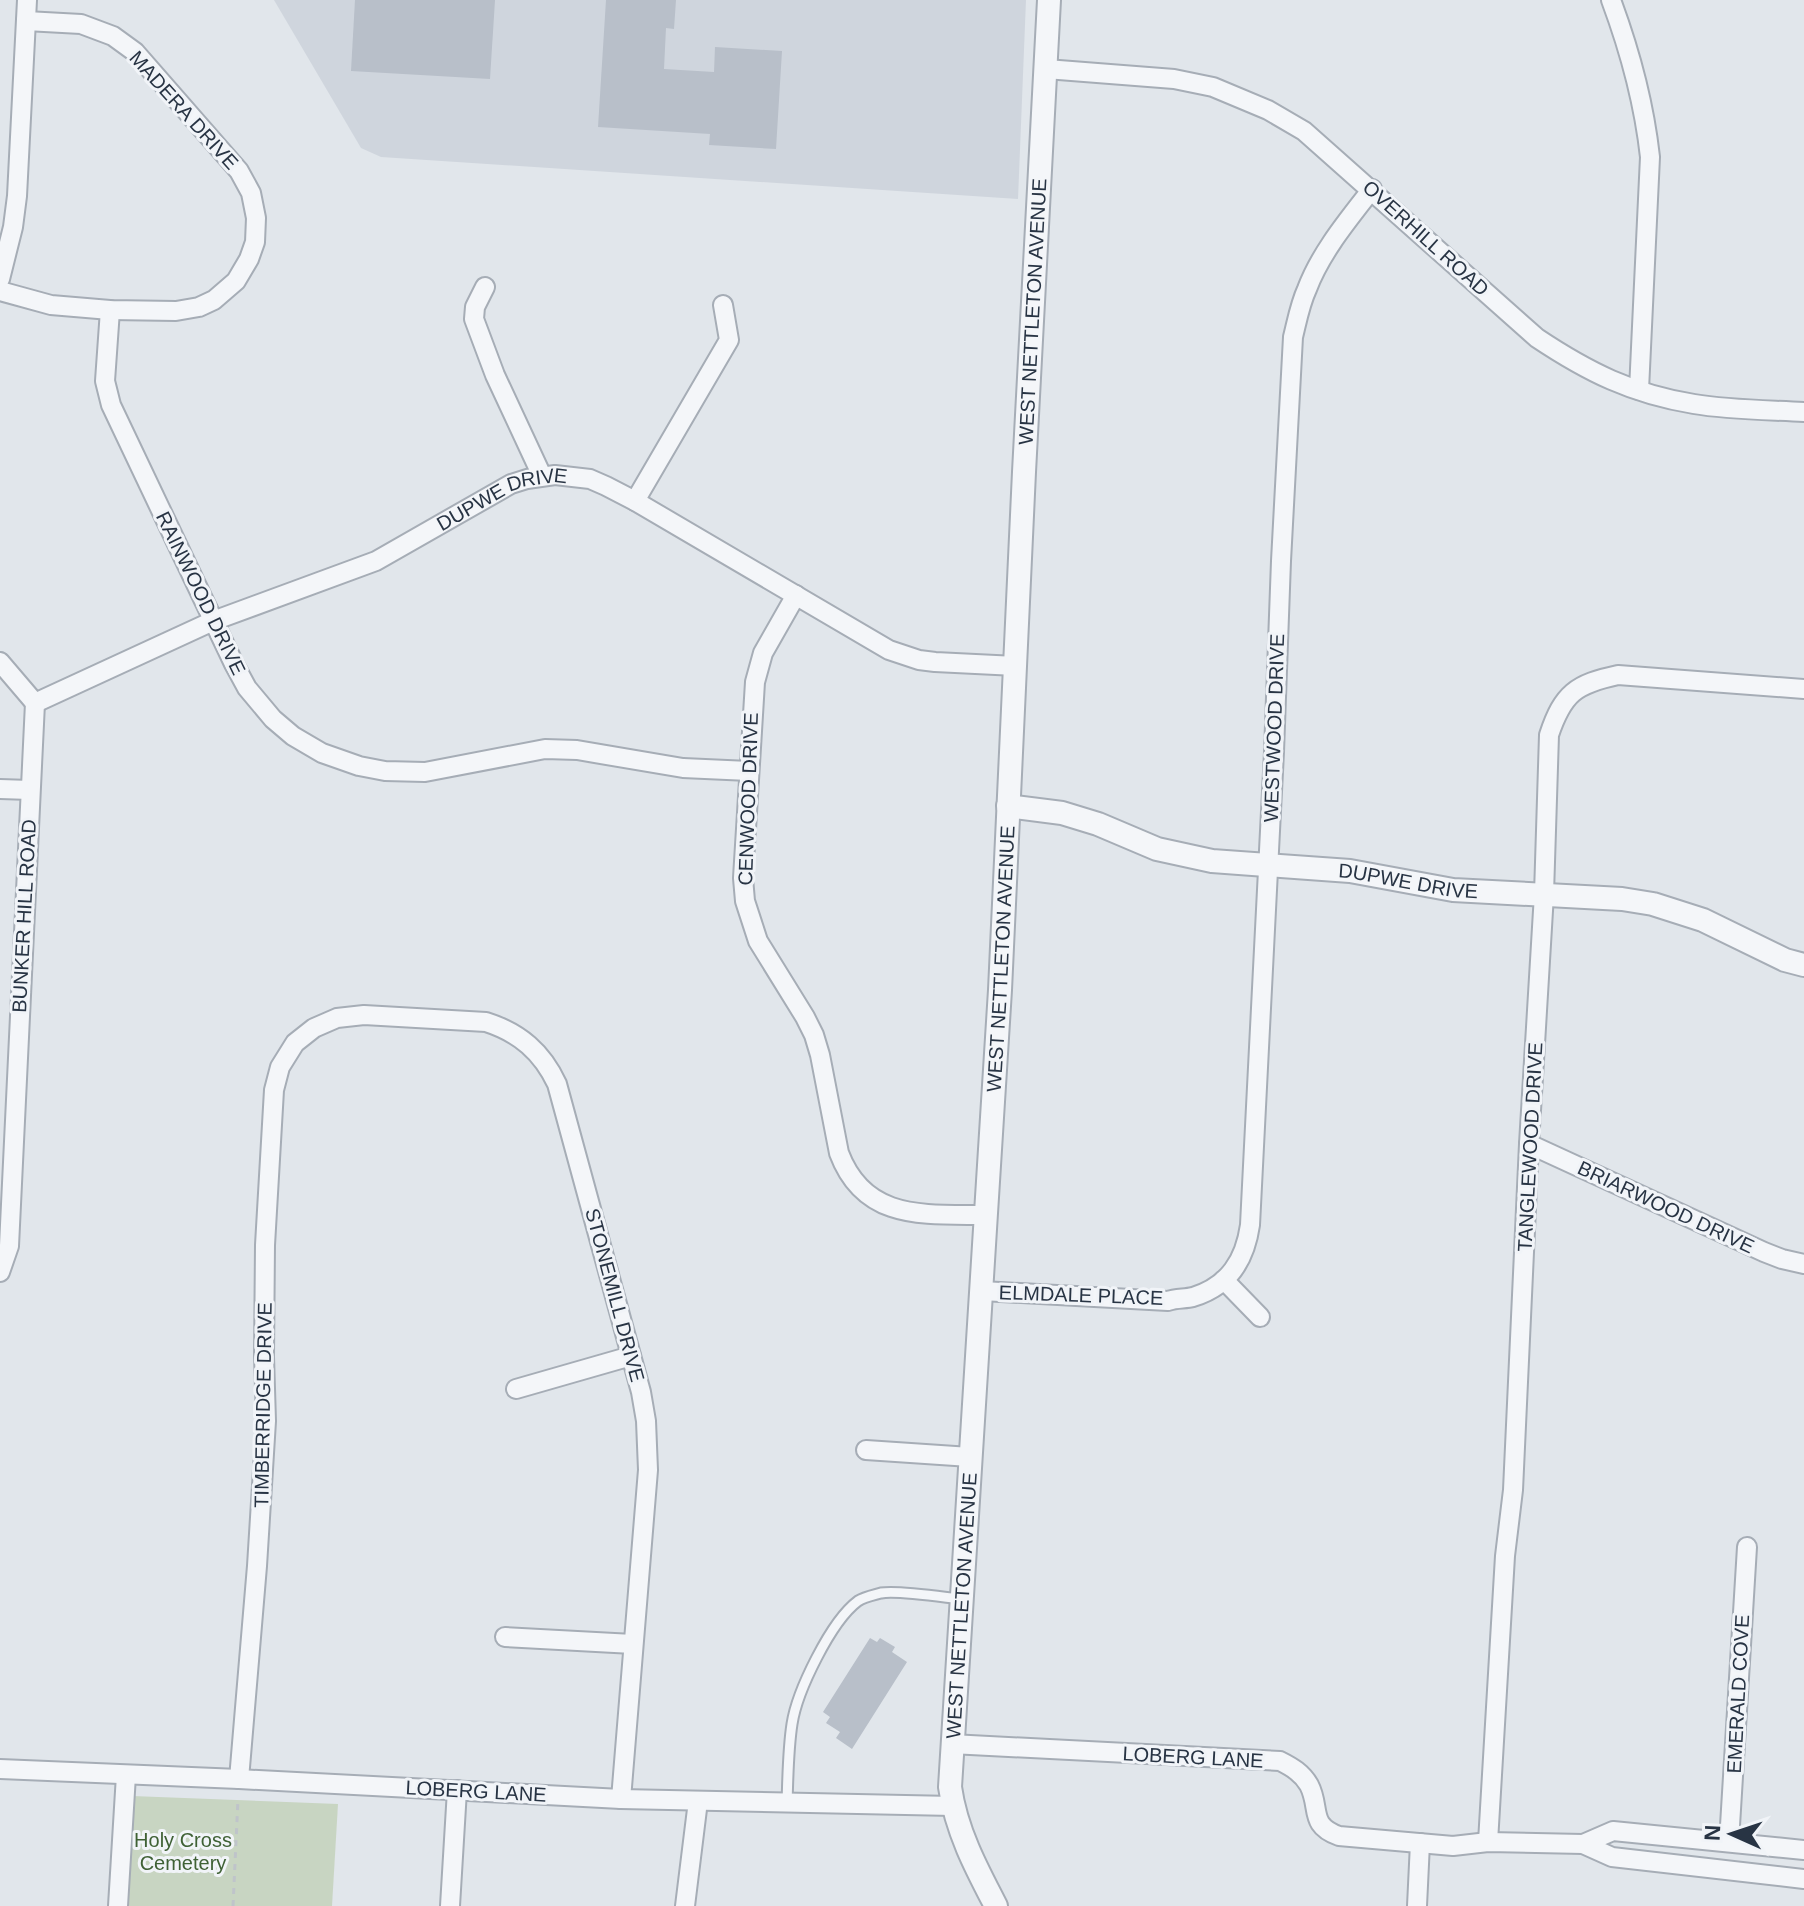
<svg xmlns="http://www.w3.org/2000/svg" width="1804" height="1906" font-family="Helvetica,sans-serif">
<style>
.built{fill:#cfd5dd}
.green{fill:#c8d5c2}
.building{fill:#b8bfc9}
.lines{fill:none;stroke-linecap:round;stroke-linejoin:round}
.service-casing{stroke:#a6adb6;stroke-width:13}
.minor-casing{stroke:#a6adb6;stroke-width:22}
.tertiary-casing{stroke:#a6adb6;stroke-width:26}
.path{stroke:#bfc4ca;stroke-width:3;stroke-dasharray:6 6;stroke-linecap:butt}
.service{stroke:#f4f6f9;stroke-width:9}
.minor{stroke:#f4f6f9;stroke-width:18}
.tertiary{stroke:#f4f6f9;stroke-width:22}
.labels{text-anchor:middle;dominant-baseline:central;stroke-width:6;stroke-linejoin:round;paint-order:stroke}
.street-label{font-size:20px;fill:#283444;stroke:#f1f4f8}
.park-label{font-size:20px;fill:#3f6135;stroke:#f1f4f8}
</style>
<rect width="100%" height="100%" fill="#e1e6eb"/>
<!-- built -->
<polygon class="built" points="274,0 1026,0 1018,199 381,157 361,148"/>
<!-- green -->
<polygon class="green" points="132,1796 338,1804 332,1906 126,1906"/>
<!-- building -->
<g class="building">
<polygon points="355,0 495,0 490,79 351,71"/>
<polygon points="606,0 676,0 674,29 666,28 664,69 714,72 715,47 782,51 776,149 709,145 710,134 598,127"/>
<polygon points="870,1638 877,1642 880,1638 895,1647 892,1652 907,1662 852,1749 836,1738 840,1732 826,1723 830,1717 823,1712"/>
</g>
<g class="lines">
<defs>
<path id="service" d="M 787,1803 C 788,1776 788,1750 792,1724 C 797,1691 831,1621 858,1601 C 864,1597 874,1595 881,1593 C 897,1590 942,1597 960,1599"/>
<g id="minor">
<path d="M 1611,0 C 1630,51 1644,103 1650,157 L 1639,390"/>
<path d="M 1046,69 L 1174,79 L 1213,87 L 1268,110 L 1304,131 L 1537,338 C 1588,372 1632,394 1694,404 C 1729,410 1768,410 1804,412"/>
<polyline points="0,279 13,227 17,196 27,0"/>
<polyline points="485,287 475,307 474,319 495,375 542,476"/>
<polyline points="0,291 51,305 110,310 176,311 199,307 214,300 236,281 249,259 255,242 256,218 251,193 239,171 135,52 113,36 81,24 26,21"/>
<polyline points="110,310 105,381 111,405 234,664 247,688 273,719 293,736 322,753 359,766 385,771 425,772 545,749 577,750 683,768 749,771"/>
<polyline points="635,501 729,340 723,305"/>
<path d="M 796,595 L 763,653 L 755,682 L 743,878 L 745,901 L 758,941 L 805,1017 L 814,1035 L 820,1055 L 839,1153 C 865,1222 925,1214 987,1215"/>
<polyline points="0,662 35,703"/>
<path id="s1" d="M 35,703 L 213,621 L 376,561 L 511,484 L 527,479 L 555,475 L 590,479 L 606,486 L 635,501 L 889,650 L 919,660 L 935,662 L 1016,666"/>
<polyline points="0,789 30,790"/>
<polyline points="1529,1144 1764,1252 1782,1259 1804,1264"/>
<polyline points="0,1272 9,1246 35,703"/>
<polyline points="1224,1280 1260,1317"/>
<path d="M 982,1291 L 1168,1301 C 1176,1298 1185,1299 1193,1297 C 1229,1286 1245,1260 1250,1225 L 1274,752 L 1281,561 L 1293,337 C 1297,321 1300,304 1307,289 C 1321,252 1348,220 1372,189"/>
<polyline points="516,1389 631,1356"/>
<polyline points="866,1450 970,1457"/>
<polyline points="505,1637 633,1644"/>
<path d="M 951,1744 L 1280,1761 C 1292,1767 1302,1773 1309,1785 C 1321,1808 1308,1825 1339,1836 L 1453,1846 L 1488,1842 L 1583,1844 L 1612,1857 L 1804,1879"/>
<polyline points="0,1769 239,1779 621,1799 953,1806"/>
<path d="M 239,1779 L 257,1566 L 266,1421 L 264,1356 L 265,1245 L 274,1090 L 280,1067 L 295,1043 L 314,1028 L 337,1018 L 364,1015 L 486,1022 C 520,1033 542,1052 557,1084 L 641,1392 L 646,1421 L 648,1470 L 621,1799"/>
<path d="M 1488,1842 L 1505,1556 L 1513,1490 L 1529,1144 L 1544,894 L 1549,735 C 1563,693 1576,684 1618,675 L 1804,689"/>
<polyline points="1729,1842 1747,1547"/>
<polyline points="1583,1844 1613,1831 1804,1850"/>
<polyline points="118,1906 126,1775"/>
<polyline points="450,1906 457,1790"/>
<polyline points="685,1906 698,1801"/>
<polyline points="1417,1906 1420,1843"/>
</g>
<g id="tertiary">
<path id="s2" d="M 1008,806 L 1062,813 L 1098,824 L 1157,849 L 1212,861 L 1350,871 L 1453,890 L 1622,899 L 1653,904 L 1703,920 L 1785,960 L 1804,965"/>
<path id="s3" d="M 996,1906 C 976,1868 956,1830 950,1787 L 1000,990 L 1024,472 L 1049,0"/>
</g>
</defs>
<!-- service casing -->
<use href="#service" class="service-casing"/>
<!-- minor casing -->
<use href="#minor" class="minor-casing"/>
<!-- tertiary casing -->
<use href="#tertiary" class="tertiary-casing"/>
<!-- path -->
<polyline class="path" points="233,1906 238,1799"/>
<!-- service -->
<use href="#service" class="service"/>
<!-- minor -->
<use href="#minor" class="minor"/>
<!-- tertiary -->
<use href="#tertiary" class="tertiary"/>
</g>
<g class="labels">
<!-- street labels -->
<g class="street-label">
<text transform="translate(184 110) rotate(48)">MADERA DRIVE</text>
<text transform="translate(1426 238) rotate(42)">OVERHILL ROAD</text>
<text stroke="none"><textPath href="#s3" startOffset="1606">WEST NETTLETON AVENUE</textPath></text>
<text stroke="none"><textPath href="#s1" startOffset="512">DUPWE DRIVE</textPath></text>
<text transform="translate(201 593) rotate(64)">RAINWOOD DRIVE</text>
<text transform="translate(1274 728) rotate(-88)">WESTWOOD DRIVE</text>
<text transform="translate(748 799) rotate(-88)">CENWOOD DRIVE</text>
<text stroke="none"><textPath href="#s2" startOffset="410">DUPWE DRIVE</textPath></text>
<text transform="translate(24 916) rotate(-87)">BUNKER HILL ROAD</text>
<text stroke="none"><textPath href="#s3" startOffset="958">WEST NETTLETON AVENUE</textPath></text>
<text transform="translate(1530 1147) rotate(-87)">TANGLEWOOD DRIVE</text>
<text transform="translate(1666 1207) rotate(25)">BRIARWOOD DRIVE</text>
<text transform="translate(615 1295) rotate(75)">STONEMILL DRIVE</text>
<text transform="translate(1081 1295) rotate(2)">ELMDALE PLACE</text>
<text transform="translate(263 1405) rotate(-89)">TIMBERRIDGE DRIVE</text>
<text stroke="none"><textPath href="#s3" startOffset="310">WEST NETTLETON AVENUE</textPath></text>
<text transform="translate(1738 1694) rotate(-87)">EMERALD COVE</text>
<text transform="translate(1193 1757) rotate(3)">LOBERG LANE</text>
<text transform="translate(476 1791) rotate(3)">LOBERG LANE</text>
</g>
<!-- park labels -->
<g class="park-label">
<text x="183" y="1840">Holy Cross<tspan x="183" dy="23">Cemetery</tspan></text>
</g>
</g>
<!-- north arrow -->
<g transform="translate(1732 1834) rotate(273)" stroke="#f1f4f8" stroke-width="6" paint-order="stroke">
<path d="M0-6L14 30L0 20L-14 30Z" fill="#283444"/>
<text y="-12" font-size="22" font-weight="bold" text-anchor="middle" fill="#283444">N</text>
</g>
</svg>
